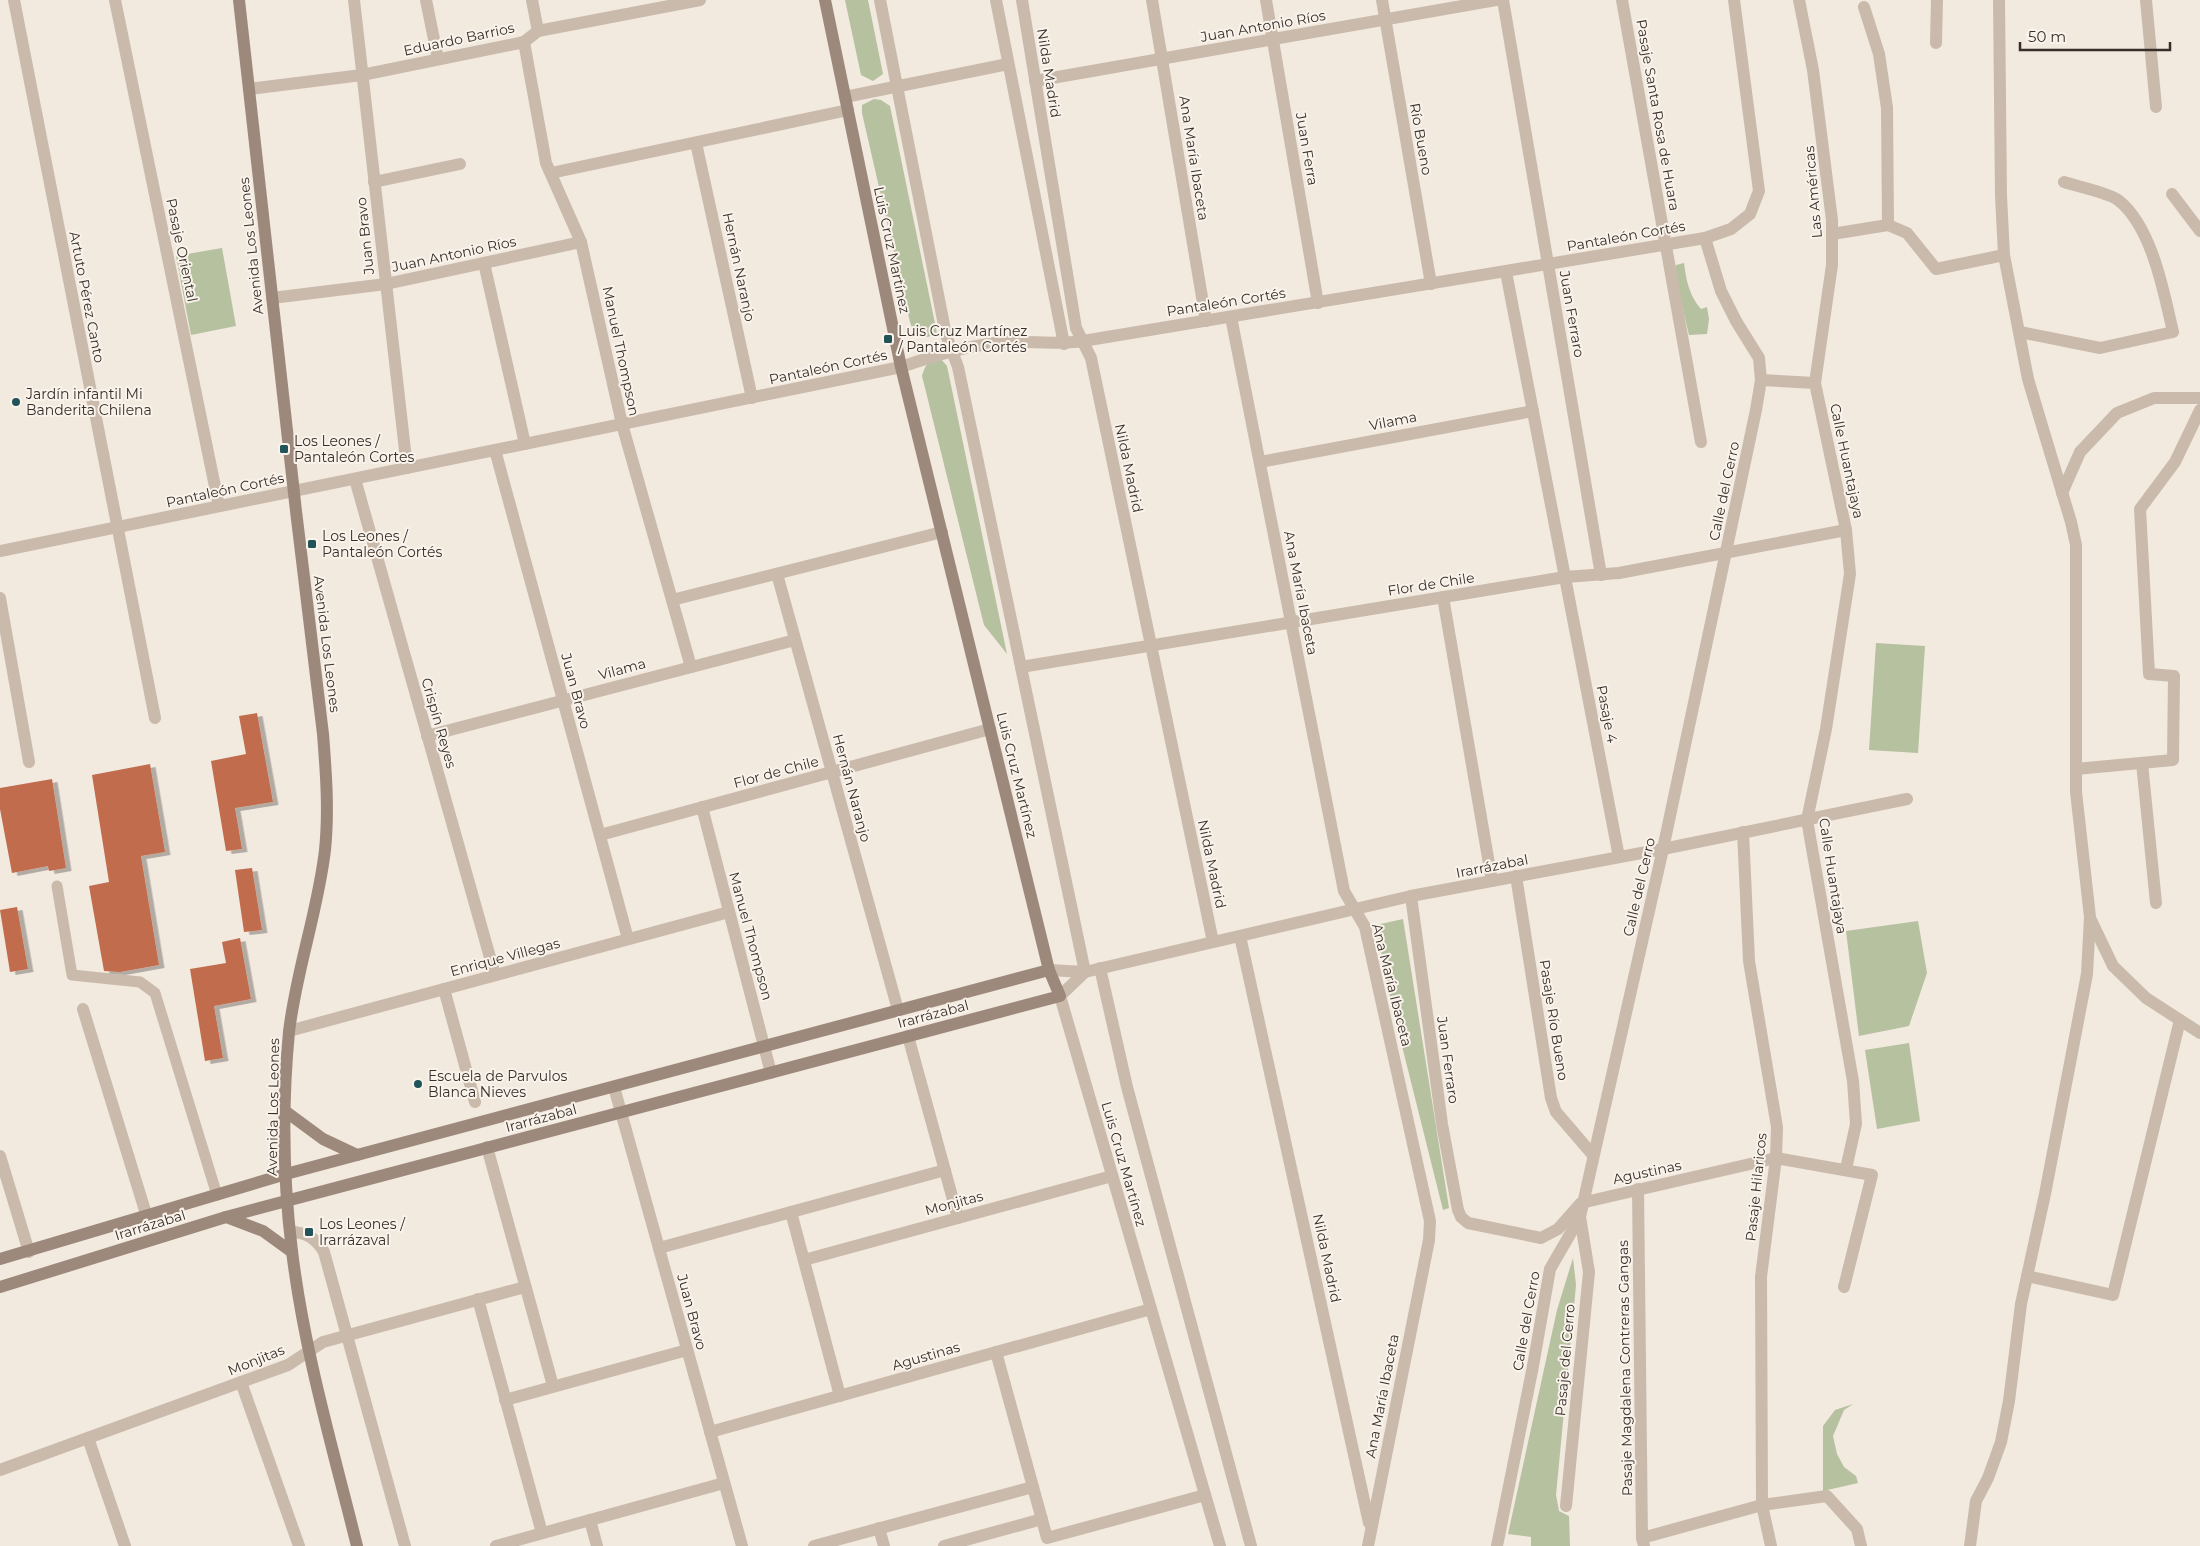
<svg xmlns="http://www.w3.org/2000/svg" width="2200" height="1546" font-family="Montserrat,sans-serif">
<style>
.green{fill:#b5c19f}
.building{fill:#c16c4e;filter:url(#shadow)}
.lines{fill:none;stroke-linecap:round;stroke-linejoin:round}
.lane{stroke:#cabaab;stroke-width:11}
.street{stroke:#cabaab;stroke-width:12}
.secondary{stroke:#9d897c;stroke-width:12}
.poi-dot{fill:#215358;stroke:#f9f3eb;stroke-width:2}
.labels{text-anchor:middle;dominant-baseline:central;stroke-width:4;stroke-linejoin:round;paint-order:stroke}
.street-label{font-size:14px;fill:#382f2a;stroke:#f9f3eb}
.poi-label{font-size:14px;fill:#382f2a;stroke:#f9f3eb;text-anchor:start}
</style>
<defs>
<filter id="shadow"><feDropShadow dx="5.5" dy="3" stdDeviation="0" flood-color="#0004"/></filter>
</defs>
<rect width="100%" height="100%" fill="#f2e9df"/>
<!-- green -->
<g class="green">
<polygon points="845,0 868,0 883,74 873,81 861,75"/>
<polygon points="874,99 881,100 890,106 937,333 928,337 919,336 913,330 910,322 862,113 862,105"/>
<polygon points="222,248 236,326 191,335 176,256"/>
<path d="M 1684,263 C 1686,279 1689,296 1701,309 L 1707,307 L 1709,319 L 1707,334 L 1689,335 L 1674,270 L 1676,265 Z"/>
<path d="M 940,358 L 947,366 L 1007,654 L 984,625 L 922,376 C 925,364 929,361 940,358 Z"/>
<polygon points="1876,643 1925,646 1918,753 1869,750"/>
<polygon points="1403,919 1449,1208 1443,1210 1391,1002 1376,925"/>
<polygon points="1918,921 1927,973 1909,1026 1859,1036 1846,931"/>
<polygon points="1909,1043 1920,1121 1877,1129 1865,1050"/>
<polygon points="1573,1258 1576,1285 1556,1495 1559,1511 1569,1516 1570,1546 1531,1546 1531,1537 1508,1534 1557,1310"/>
<polygon points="1853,1404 1844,1410 1833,1436 1837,1454 1844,1467 1856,1476 1858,1483 1823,1491 1823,1426 1835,1410"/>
</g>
<!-- building -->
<g class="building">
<polygon points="257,713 273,802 235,808 242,849 226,851 211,761 246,754 239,716"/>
<polygon points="150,764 165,852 141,856 159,965 120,972 104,971 89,886 109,882 92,775"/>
<polygon points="52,779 66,868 49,871 48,866 12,873 0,809 0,788"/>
<polygon points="252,868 262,930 244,932 235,870"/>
<polygon points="17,907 28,969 10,972 0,910"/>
<polygon points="240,938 251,999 214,1006 223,1058 205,1061 190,969 226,963 222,942"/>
</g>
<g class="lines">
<!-- lane -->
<polyline class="lane" points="57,886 72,975 140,982 155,993 217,1195"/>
<!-- street -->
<g class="street">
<polyline points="14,0 155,718"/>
<polyline points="115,0 219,506"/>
<polyline points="354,0 407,468"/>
<polyline points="426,0 438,59"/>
<polyline points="532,0 538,31"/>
<polyline points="880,0 946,335 958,367 1085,972"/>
<polyline points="996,0 1064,344"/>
<polyline points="1022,0 1076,328 1091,358 1213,942"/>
<polyline points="1152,0 1206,321"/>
<polyline points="1266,0 1318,303"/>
<polyline points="1382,0 1431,284"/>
<polyline points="1503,0 1601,575"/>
<polyline points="1622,0 1701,442"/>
<polyline points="1799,0 1813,70 1832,220 1832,265 1815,383"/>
<polyline points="2146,0 2156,107"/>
<polyline points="1864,7 1879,54 1887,108 1888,225"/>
<polyline points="524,42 546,163 581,242 622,424 691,667"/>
<polyline points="1936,43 1937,0"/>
<polyline points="1035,81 1496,0"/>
<polyline points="249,89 362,75 524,42 538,31 700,0"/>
<polyline points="845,97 1008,64"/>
<polyline points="696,143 752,398"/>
<polyline points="551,173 848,110"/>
<polyline points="374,182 460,164"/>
<polyline points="2172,194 2200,231"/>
<polyline points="1832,234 1888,225 1907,233 1936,269 2004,255"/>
<polyline points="484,263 525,444"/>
<polyline points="1506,272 1619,857"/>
<polyline points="272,298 386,284 581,242"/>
<polyline points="1231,317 1344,891 1365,927 1430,1221 1429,1240 1368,1546"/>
<path d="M 2020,332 L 2100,348 L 2173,332 C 2164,293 2152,226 2118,200 C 2110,193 2076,186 2064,182"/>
<polyline points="1761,380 1815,383 1846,530 1850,574 1826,729 1807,820 1853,1081 1856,1124 1846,1169"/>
<polyline points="495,450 628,939"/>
<polyline points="1260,462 1533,411"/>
<polyline points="355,479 495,975"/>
<polyline points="2062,493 2080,452 2117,413 2154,398 2200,398"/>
<path d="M 0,551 L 901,367 C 936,355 969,345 1006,342 C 1032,341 1057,345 1083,341 L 1705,238 L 1731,229 L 1750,214 L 1759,191 L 1734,0"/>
<polyline points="777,574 898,1010"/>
<polyline points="1443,597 1492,881"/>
<polyline points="0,598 29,762"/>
<polyline points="672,600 942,532"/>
<polyline points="1021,667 1565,577 1619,573 1846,530"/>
<polyline points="427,736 795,640"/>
<polyline points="2142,763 2156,903"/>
<polyline points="2076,769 2173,760 2174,676 2149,674 2140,509 2175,462 2200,410"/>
<polyline points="702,807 771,1073"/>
<polyline points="1743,832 1749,961 1777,1127 1776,1158 1761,1277 1762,1505 1771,1546"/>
<polyline points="600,835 990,729"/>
<polyline points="1516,876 1551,1098 1556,1112 1593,1155"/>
<polyline points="1411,896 1442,1124 1458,1210 1461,1217 1468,1223 1541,1238 1558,1229 1581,1203 1776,1158 1872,1175 1844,1287"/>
<polyline points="2091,920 2113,966 2146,998 2200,1033"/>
<polyline points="1240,936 1369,1523"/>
<polyline points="1100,968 1127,1087 1251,1546"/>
<polyline points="1049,970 1085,972 1411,896 1663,849 1907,799"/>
<polyline points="1085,972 1060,996 1220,1546"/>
<polyline points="444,989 475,1102"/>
<polyline points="83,1009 147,1217"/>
<polyline points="289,1031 729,912"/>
<polyline points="908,1036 958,1218"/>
<polyline points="614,1087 742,1546"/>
<polyline points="487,1147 553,1386"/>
<polyline points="0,1156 29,1252"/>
<polyline points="1638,1189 1642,1538 1644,1546"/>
<polyline points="791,1212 840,1396"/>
<path d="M 290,1232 C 306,1232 316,1238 324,1252 L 405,1546"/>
<polyline points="659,1248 945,1170"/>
<polyline points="804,1260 1112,1176"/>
<polyline points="2027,1276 2113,1295 2180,1020"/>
<polyline points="478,1299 542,1533"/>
<polyline points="996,1352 1047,1538 1205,1495"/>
<polyline points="241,1382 299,1546"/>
<polyline points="505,1400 687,1350"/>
<polyline points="710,1432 1151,1309"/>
<polyline points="88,1438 125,1546"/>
<polyline points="0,1470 288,1365 323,1342 525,1287"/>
<polyline points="1566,1506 1589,1272 1580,1217"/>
<polyline points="590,1520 597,1546"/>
<polyline points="879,1528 884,1546"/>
<polyline points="1642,1538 1762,1505 1827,1496 1857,1529 1861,1546"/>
<polyline points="496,1546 724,1483"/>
<polyline points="814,1546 1033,1487"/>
<polyline points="944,1546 1042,1519"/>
<polyline points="1497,1546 1533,1366 1550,1269 1580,1217 1663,849 1756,410 1761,380 1759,358 1736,321 1721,291 1705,238"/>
<polyline points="1970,1546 1976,1501 1988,1478 2001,1442 2009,1401 2021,1304 2045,1194 2087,974 2090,917 2076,792 2076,545 2071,522 2028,379 2004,255 2001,196 1999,0"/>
</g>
<!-- secondary -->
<g class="secondary">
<path d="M 239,0 L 296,511 L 323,734 C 326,772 329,811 325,850 C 318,911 296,971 289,1032 C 282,1105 283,1179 292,1251 C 304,1351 333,1449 357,1546"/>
<polyline points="285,1111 323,1139 357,1155"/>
<polyline points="226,1217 263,1231 292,1252"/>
<polyline points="0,1259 286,1174 1049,970"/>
<polyline points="0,1287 226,1217 1060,996 1049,970 901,367 825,0"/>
</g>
</g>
<!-- markers -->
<g class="poi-dot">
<rect x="883" y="334" width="10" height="10" rx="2.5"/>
<circle cx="16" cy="402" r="5"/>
<rect x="279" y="444" width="10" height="10" rx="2.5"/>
<rect x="307" y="539" width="10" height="10" rx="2.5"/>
<circle cx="418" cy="1084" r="5"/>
<rect x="304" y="1227" width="10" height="10" rx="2.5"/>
</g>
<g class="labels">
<!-- street labels -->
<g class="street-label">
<text transform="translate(1263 26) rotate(-10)">Juan Antonio Ríos</text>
<text transform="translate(459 39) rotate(-12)">Eduardo Barrios</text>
<text transform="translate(1049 73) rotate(81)">Nilda Madrid</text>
<text transform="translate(1658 115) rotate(80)">Pasaje Santa Rosa de Huara</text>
<text transform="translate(1421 139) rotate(80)">Río Bueno</text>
<text transform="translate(1307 149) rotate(80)">Juan Ferra</text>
<text transform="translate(1194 158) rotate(81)">Ana María Ibaceta</text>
<text transform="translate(1813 192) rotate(-95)">Las Américas</text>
<text transform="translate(365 236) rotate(-96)">Juan Bravo</text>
<text transform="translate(1626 236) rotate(-10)">Pantaleón Cortés</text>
<text transform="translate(251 246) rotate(-96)">Avenida Los Leones</text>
<text transform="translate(182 250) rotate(78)">Pasaje Oriental</text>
<text transform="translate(892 250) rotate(78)">Luis Cruz Martínez</text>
<text transform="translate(454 254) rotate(-12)">Juan Antonio Ríos</text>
<text transform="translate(739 267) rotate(78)">Hernán Naranjo</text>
<text transform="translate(87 297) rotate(79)">Artuto Pérez Canto</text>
<text transform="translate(1226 302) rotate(-9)">Pantaleón Cortés</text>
<text transform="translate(1572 314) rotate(80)">Juan Ferraro</text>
<text transform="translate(621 351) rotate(78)">Manuel Thompson</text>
<text transform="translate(828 367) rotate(-12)">Pantaleón Cortés</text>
<text transform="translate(1393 421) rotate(-11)">Vilama</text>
<text transform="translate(1847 461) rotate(78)">Calle Huantajaya</text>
<text transform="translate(1129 468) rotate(78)">Nilda Madrid</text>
<text transform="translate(225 490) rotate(-12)">Pantaleón Cortés</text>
<text transform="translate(1724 491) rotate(-78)">Calle del Cerro</text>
<text transform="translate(1431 584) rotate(-9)">Flor de Chile</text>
<text transform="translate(1301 593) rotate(79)">Ana María Ibaceta</text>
<text transform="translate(327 644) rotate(83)">Avenida Los Leones</text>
<text transform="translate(622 669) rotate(-15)">Vilama</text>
<text transform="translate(576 691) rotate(75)">Juan Bravo</text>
<text transform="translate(1607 714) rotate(79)">Pasaje 4</text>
<text transform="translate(439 723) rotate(74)">Crispín Reyes</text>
<text transform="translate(776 772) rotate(-15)">Flor de Chile</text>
<text transform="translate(1017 775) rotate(76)">Luis Cruz Martínez</text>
<text transform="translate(852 788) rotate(75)">Hernán Naranjo</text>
<text transform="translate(1212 864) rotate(78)">Nilda Madrid</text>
<text transform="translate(1492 866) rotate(-11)">Irarrázabal</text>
<text transform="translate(1833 876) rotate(81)">Calle Huantajaya</text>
<text transform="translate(1639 887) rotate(-77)">Calle del Cerro</text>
<text transform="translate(751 936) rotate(75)">Manuel Thompson</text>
<text transform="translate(505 957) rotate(-15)">Enrique Villegas</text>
<text transform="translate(1392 985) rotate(76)">Ana María Ibaceta</text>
<text transform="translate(933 1014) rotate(-15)">Irarrázabal</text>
<text transform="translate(1554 1020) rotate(81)">Pasaje Río Bueno</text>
<text transform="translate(1448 1060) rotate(82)">Juan Ferraro</text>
<text transform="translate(273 1107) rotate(-89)">Avenida Los Leones</text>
<text transform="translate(541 1118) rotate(-15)">Irarrázabal</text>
<text transform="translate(1124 1164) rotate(74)">Luis Cruz Martínez</text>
<text transform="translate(1647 1172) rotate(-12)">Agustinas</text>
<text transform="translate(1756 1187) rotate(-84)">Pasaje Hilaricos</text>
<text transform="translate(954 1203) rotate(-15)">Monjitas</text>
<text transform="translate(150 1225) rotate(-17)">Irarrázabal</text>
<text transform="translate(1327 1258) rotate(78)">Nilda Madrid</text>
<text transform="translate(692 1312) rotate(75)">Juan Bravo</text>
<text transform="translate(1526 1321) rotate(-80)">Calle del Cerro</text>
<text transform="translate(926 1356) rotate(-16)">Agustinas</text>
<text transform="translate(256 1360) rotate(-22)">Monjitas</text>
<text transform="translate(1565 1360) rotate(-85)">Pasaje del Cerro</text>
<text transform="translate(1625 1368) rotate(-91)">Pasaje Magdalena Contreras Gangas</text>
<text transform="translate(1382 1396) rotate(-79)">Ana María Ibaceta</text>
</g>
<!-- poi labels -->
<g class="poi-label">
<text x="898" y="331">Luis Cruz Martínez<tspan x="898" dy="16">/ Pantaleón Cortés</tspan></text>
<text x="26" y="394">Jardín infantil Mi<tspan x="26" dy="16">Banderita Chilena</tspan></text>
<text x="294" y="441">Los Leones /<tspan x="294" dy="16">Pantaleón Cortes</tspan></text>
<text x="322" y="536">Los Leones /<tspan x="322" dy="16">Pantaleón Cortés</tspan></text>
<text x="428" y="1076">Escuela de Parvulos<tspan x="428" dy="16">Blanca Nieves</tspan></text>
<text x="319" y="1224">Los Leones /<tspan x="319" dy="16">Irarrázaval</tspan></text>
</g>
</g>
<!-- scale -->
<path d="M2020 42v8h150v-8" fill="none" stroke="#382f2a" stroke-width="2.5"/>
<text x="2028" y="42" font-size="15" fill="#382f2a" stroke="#f9f3eb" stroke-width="4" paint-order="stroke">50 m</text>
</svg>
